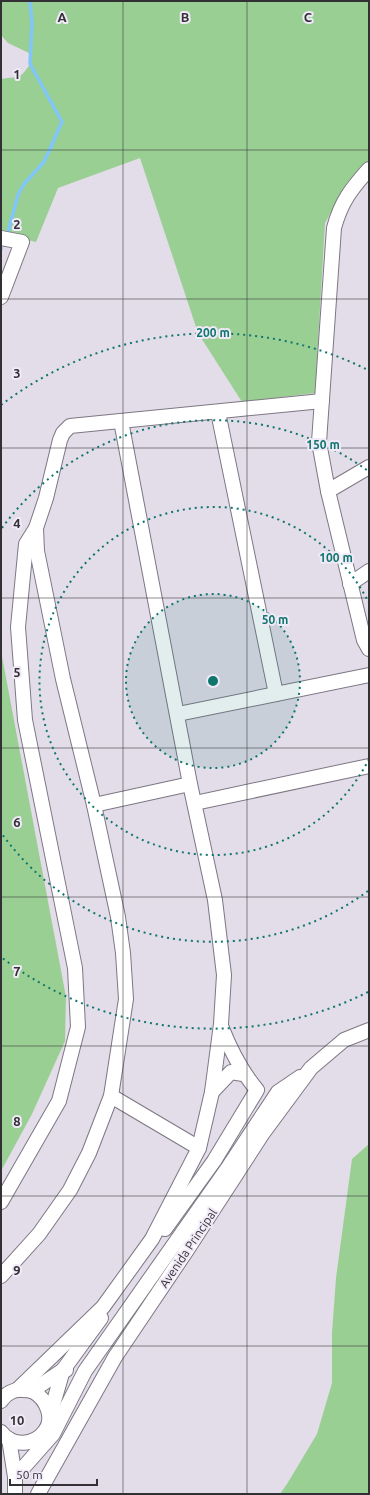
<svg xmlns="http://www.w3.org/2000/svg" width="370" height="1495" font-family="Ubuntu,sans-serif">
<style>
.green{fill:#9acf93}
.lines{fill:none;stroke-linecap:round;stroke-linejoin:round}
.stream{stroke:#80c6f9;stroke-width:3.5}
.minor-casing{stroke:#7d7783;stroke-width:16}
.minor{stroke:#fff;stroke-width:14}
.grid{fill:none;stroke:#333035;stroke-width:1;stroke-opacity:0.55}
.ring{fill:none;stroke:#0f766e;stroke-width:2;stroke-dasharray:2 4}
.labels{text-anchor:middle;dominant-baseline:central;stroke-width:4;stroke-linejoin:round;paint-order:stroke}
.street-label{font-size:12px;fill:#333035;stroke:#f0e9f7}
.grid-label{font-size:13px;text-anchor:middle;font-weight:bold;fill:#333035;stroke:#f0e9f7;stroke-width:4;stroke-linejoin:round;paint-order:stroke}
.centre{fill:#0f766e;stroke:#f0e9f7;stroke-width:2}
.ring-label{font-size:12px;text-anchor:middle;font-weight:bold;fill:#0f766e;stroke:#f0e9f7;stroke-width:4;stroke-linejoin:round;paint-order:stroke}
</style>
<rect width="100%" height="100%" fill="#e3dce9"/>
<!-- green -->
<g class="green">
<path d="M 1,1 L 369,1 L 369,160 L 347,183 L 325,223 L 315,393 L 242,402 L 198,333 L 140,158 L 58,188 L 36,242 L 1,234 L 1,79 C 18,76 20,80 30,64 L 29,53 L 8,43 L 1,35 Z"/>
<polygon points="1,651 66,997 65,1041 32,1114 1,1171"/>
<polygon points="369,1144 369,1494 280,1494 287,1484 317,1434 332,1383 332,1333 336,1278 352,1159"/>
</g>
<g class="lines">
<!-- stream -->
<g class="stream">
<polyline points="7,236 18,195 24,184 44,162 62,122 30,64 32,23 30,1"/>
<polyline points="1,249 1,248"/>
</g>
<defs>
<g id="minor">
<path d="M 369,169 C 351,189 341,202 334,228 L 319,442 L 328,491 L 364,640 L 369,649"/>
<polyline points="1,238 22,242 1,297"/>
<polyline points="218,412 276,694"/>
<polyline points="328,491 369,467"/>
<polyline points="350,584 369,571"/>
<polyline points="178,714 369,675"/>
<polyline points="195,803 369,766"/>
<polyline points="94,805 190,784"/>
<polyline points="212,1092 231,1072 243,1074"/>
<polyline points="111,1096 199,1148"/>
<polyline points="1,1202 59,1101 78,1027 75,968 25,720 18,627 26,544 36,528"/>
<path d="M 165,1229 L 214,1161 L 257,1090 C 241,1071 230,1049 221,1026"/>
<polyline points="1,1276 39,1234 70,1190 89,1153 111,1096 126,999 123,953 118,917 94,805 63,679 37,551 36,528 46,498 60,440 63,433 70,426 322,401"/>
<polyline points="17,1390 103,1307 152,1239 199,1148 212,1092 221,1024 224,975 215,900 190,784 121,421"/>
<polyline points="32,1391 63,1370 66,1370"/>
<path d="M 1,1401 C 5,1394 14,1389 22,1390 C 25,1390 30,1390 34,1392 C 46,1399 55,1418 45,1431 C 34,1446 12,1447 1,1432"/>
<polyline points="50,1415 63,1370 101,1318"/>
<polyline points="9,1439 15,1477 15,1494"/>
<polyline points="15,1477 53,1434 85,1371 227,1169 278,1092 300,1077"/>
<polyline points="38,1494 115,1357 187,1250 263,1133 311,1068 344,1040 369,1030"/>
</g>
</defs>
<!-- minor casing -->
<use href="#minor" class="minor-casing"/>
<!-- minor -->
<use href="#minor" class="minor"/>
</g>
<!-- grid -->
<path class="grid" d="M 123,1 L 123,1494M 247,1 L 247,1494M 1,150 L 369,150M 1,299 L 369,299M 1,448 L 369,448M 1,598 L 369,598M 1,748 L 369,748M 1,897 L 369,897M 1,1046 L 369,1046M 1,1196 L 369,1196M 1,1346 L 369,1346"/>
<!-- distance rings -->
<circle cx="213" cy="681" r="87" fill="#0f766e" fill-opacity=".12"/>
<g class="ring">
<circle cx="213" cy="681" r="87"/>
<path d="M369 759A174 174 0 1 1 369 603"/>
<path d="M368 891A261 261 0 0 1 2 834M2 528A261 261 0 0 1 368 471"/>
<path d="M368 992A348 348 0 0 1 1 957M1 405A348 348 0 0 1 368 370"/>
</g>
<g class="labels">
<!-- street labels -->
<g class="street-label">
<text transform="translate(188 1248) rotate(-56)">Avenida Principal</text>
</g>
</g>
<g class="grid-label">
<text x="62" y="22">A</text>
<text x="185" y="22">B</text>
<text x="308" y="22">C</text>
<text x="17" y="79">1</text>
<text x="17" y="229">2</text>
<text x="17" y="378">3</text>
<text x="17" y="528">4</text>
<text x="17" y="677">5</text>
<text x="17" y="827">6</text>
<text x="17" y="976">7</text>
<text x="17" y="1126">8</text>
<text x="17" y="1275">9</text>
<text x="17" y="1425">10</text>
</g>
<circle cx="213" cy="681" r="6" class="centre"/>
<g class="ring-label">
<text x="213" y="337">200 m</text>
<text x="323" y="449">150 m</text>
<text x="336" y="562">100 m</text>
<text x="275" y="624">50 m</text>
</g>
<!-- border -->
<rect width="370" height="1495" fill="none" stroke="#333035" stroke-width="4"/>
<!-- scale -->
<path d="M10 1479v6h87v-6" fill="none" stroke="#333035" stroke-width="2"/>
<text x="16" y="1479" font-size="12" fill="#333035" stroke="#f0e9f7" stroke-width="3" paint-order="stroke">50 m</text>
</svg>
